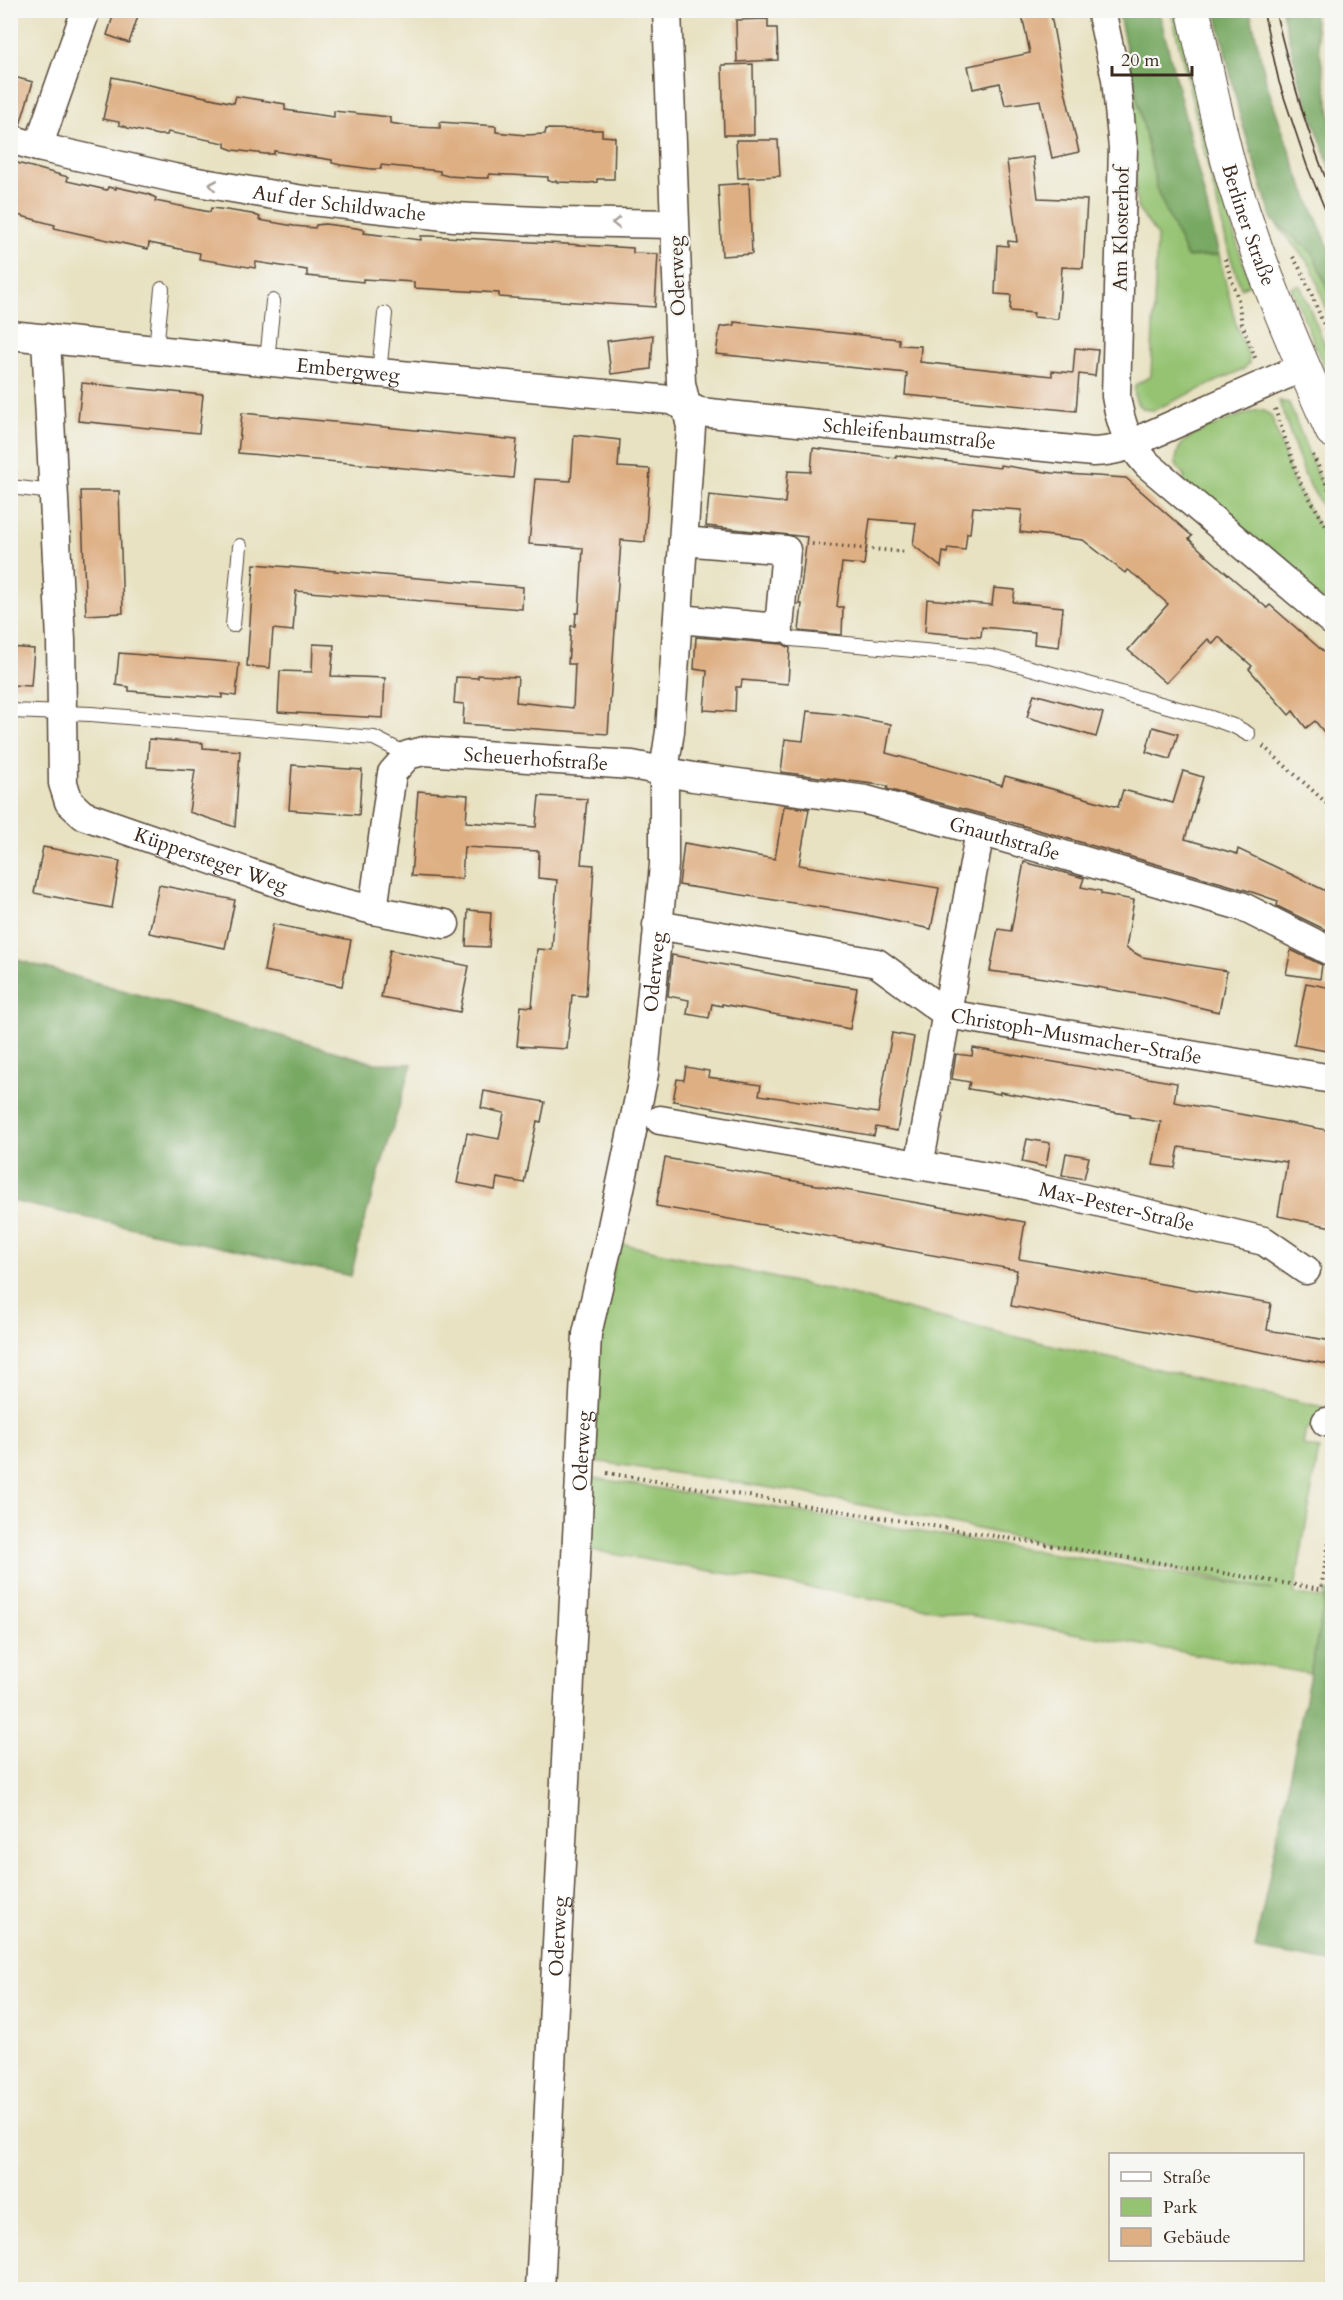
<svg xmlns="http://www.w3.org/2000/svg" width="1343" height="2300" font-family="Cardo,serif">
<style>
.green{fill:#95c372;stroke:#687648;stroke-width:1.5}
.forest{fill:#78a964;stroke:#5a6a41;stroke-width:1.5}
.building{fill:#deaf83}
.lines{fill:none;stroke-linecap:round;stroke-linejoin:round}
.service-casing{stroke:#554637;stroke-width:16}
.minor-casing{stroke:#554637;stroke-width:31}
.secondary-casing{stroke:#554637;stroke-width:35}
.path{stroke:#554637;stroke-width:4;stroke-dasharray:1.5 4.5;stroke-linecap:butt}
.service{stroke:#fff;stroke-width:14}
.minor{stroke:#fff;stroke-width:28}
.secondary{stroke:#fff;stroke-width:33}
.tram{stroke:#3b2a1e;stroke-width:1.5}
.oneway{stroke:#a79f9a}
.labels{text-anchor:middle;dominant-baseline:central;stroke-width:4.5;stroke-linejoin:round;paint-order:stroke}
.street-label{font-size:20px;fill:#3b2a1e;stroke:#f6f6f2}
</style>
<rect width="100%" height="100%" fill="#f6f6f2"/>
<filter id="ink" filterUnits="userSpaceOnUse"><feTurbulence type="fractalNoise" baseFrequency=".0167" numOctaves="2"/><feDisplacementMap in="SourceGraphic" scale="12" xChannelSelector="R" yChannelSelector="G"/><feConvolveMatrix kernelMatrix="1 2 1 2 8 2 1 2 1" color-interpolation-filters="sRGB"/></filter>
<filter id="wash" filterUnits="userSpaceOnUse"><feTurbulence type="fractalNoise" baseFrequency=".008" numOctaves="4" result="noise"/><feDisplacementMap in="SourceGraphic" scale="24" xChannelSelector="R" yChannelSelector="G"/><feGaussianBlur stdDeviation="1.35" result="paint"/><feColorMatrix in="noise" values="0 0 0 0 0 0 0 0 0 0 0 0 0 0 0 0 0 1.4 0 .05"/><feComposite in="paint" operator="in"/></filter>
<g filter="url(#wash)">
<rect width="100%" height="100%" fill="#e8e2c2"/>
<!-- green -->
<g class="green">
<path d="M 1171,11 L 1180,11 C 1201,102 1218,196 1251,284 L 1241,288 L 1229,253 Z"/>
<path d="M 1126,45 L 1158,193 L 1187,257 L 1219,255 L 1236,325 L 1249,356 L 1249,363 L 1244,369 L 1154,410 C 1137,411 1133,400 1135,385 L 1151,376 L 1157,235 L 1137,208 Z"/>
<polygon points="1272,219 1313,253 1332,299 1332,324 1311,266"/>
<polygon points="1300,285 1332,362 1332,387 1291,287"/>
<polygon points="1279,401 1289,403 1316,472 1332,503 1332,523 1306,479"/>
<path d="M 1261,410 L 1271,415 L 1293,482 L 1332,548 L 1332,609 L 1181,483 L 1185,477 L 1176,465 C 1176,456 1177,449 1183,443 C 1191,433 1247,412 1261,410 Z"/>
<polygon points="619,1243 843,1293 1004,1334 1327,1408 1322,1432 1306,1429 1303,1445 1319,1449 1294,1594 1325,1599 1311,1674 584,1549 589,1477 1272,1590 804,1493 589,1460 598,1337"/>
</g>
<!-- forest -->
<g class="forest">
<polygon points="1118,11 1159,11 1219,255 1187,257 1158,193"/>
<polygon points="1216,11 1250,11 1267,85 1296,170 1332,255 1332,299 1313,253 1272,219 1240,116"/>
<polygon points="1282,11 1313,11 1332,124 1332,173 1298,76"/>
<polygon points="11,958 375,1063 412,1064 363,1225 351,1276 11,1201"/>
<polygon points="1325,1591 1332,1593 1332,1962 1255,1949 1325,1599"/>
</g>
<g id="blocks">
<!-- building -->
<g class="building">
<polygon points="115,10 140,10 129,43 107,35"/>
<polygon points="1021,10 1050,10 1064,86 1079,152 1052,158 1040,100 1005,105 1000,83 973,89 968,66 1030,53"/>
<polygon points="768,19 768,28 777,28 778,60 737,62 736,20"/>
<polygon points="753,64 754,135 724,135 722,65"/>
<polygon points="10,76 33,82 20,125 10,123"/>
<polygon points="112,77 234,103 236,96 285,104 285,110 334,117 334,111 390,117 390,123 415,127 440,128 440,122 496,126 496,132 525,135 545,134 546,129 602,130 602,136 615,137 614,179 597,179 597,182 589,183 557,182 557,181 548,181 548,177 489,174 489,178 480,178 448,176 440,174 440,171 381,165 381,169 372,169 341,165 332,163 332,160 274,151 274,154 265,154 233,150 225,147 225,143 168,132 167,135 158,135 127,128 127,127 119,125 119,122 103,119"/>
<polygon points="736,140 778,140 780,176 738,178"/>
<polygon points="1033,157 1038,198 1087,200 1083,268 1062,267 1058,319 1033,317 1034,313 1010,311 1011,295 995,294 997,245 1008,246 1008,241 1017,242 1007,161"/>
<polygon points="10,161 68,177 67,181 107,190 108,187 116,189 116,187 148,194 156,198 155,201 210,212 211,208 220,209 252,214 260,217 259,220 294,226 315,228 316,225 325,224 356,228 365,230 364,233 421,240 421,236 430,236 633,248 633,253 658,254 655,307 499,297 499,293 414,288 414,282 363,279 363,282 307,276 307,270 256,262 255,268 199,259 200,253 149,243 148,249 54,228 55,225 10,213"/>
<polygon points="749,183 752,254 722,256 718,185"/>
<polygon points="734,322 899,339 899,345 921,346 920,362 1052,376 1052,371 1073,373 1075,348 1098,350 1095,376 1079,374 1076,411 905,395 907,373 716,354 720,327 734,325"/>
<polygon points="653,335 651,369 611,374 607,341"/>
<polygon points="82,383 203,395 199,433 78,421"/>
<polygon points="242,413 517,440 513,478 238,453"/>
<polygon points="574,435 620,440 618,467 650,469 645,542 621,540 608,734 463,724 464,704 454,703 456,677 478,678 478,675 518,677 516,702 573,708 575,664 568,664 571,626 575,626 576,613 579,613 583,548 529,544 535,479 571,481"/>
<polygon points="813,448 896,458 896,455 1000,468 1000,465 1052,473 1126,478 1192,536 1189,539 1208,557 1267,608 1270,605 1332,659 1332,742 1315,721 1306,728 1293,711 1289,715 1249,669 1252,666 1219,637 1213,644 1208,639 1166,683 1128,650 1168,604 1136,576 1127,570 1125,573 1083,540 1020,532 1022,510 973,507 970,533 967,533 965,550 948,548 947,553 943,552 941,567 913,545 916,523 870,519 864,565 842,563 837,607 843,607 842,635 799,631 802,604 799,604 807,537 706,526 709,495 785,503 788,471 811,472"/>
<polygon points="81,491 119,491 123,613 86,615"/>
<polygon points="254,564 523,587 522,609 296,591 293,631 273,629 270,668 247,666"/>
<polygon points="994,588 1015,590 1013,602 1063,607 1059,647 1034,644 1035,632 982,627 981,637 925,632 927,599 992,605"/>
<polygon points="696,637 783,644 790,648 788,684 742,680 741,687 736,687 735,712 704,710 707,671 694,669"/>
<polygon points="313,644 334,645 331,676 385,678 383,718 278,712 280,671 312,672"/>
<polygon points="10,647 34,649 31,686 10,685"/>
<polygon points="119,653 239,663 236,696 222,694 222,698 129,691 129,687 116,685"/>
<polygon points="1034,694 1103,713 1096,737 1027,717"/>
<polygon points="807,711 845,715 891,724 886,753 1002,785 1005,776 1118,807 1123,790 1173,803 1183,771 1203,777 1185,839 1237,854 1238,849 1326,891 1326,893 1332,896 1332,933 1277,906 1278,901 1246,890 993,817 887,789 888,786 781,772 785,739 803,741"/>
<polygon points="1153,727 1178,734 1170,759 1146,752"/>
<polygon points="149,739 203,743 203,748 240,751 235,827 189,812 195,770 147,767"/>
<polygon points="292,765 362,770 359,815 289,810"/>
<polygon points="418,791 468,795 466,822 536,827 539,796 587,799 581,864 594,865 586,996 572,995 567,1049 517,1046 521,1006 532,1007 537,949 552,950 557,880 538,878 539,851 464,847 462,879 411,876"/>
<polygon points="784,806 809,809 799,865 939,888 931,929 857,913 679,885 684,843 775,859"/>
<polygon points="43,847 120,861 112,908 34,893"/>
<polygon points="1024,862 1084,878 1081,887 1101,891 1101,894 1134,900 1126,948 1142,957 1227,971 1219,1012 1160,998 1044,978 990,971 998,929 1011,931"/>
<polygon points="159,885 235,900 225,948 149,933"/>
<polygon points="468,910 491,912 489,947 466,946"/>
<polygon points="273,924 351,940 342,986 264,971"/>
<polygon points="390,950 469,966 460,1012 381,997"/>
<polygon points="1291,950 1322,965 1320,979 1286,974"/>
<polygon points="672,955 804,980 857,988 850,1029 722,1004 722,1006 712,1004 709,1018 687,1014 689,1000 668,996"/>
<polygon points="1306,983 1332,988 1332,1052 1294,1045"/>
<polygon points="892,1033 914,1037 897,1131 876,1127 874,1136 673,1101 677,1079 684,1080 686,1067 709,1071 708,1077 761,1085 759,1095 878,1113"/>
<polygon points="973,1048 1177,1083 1174,1102 1332,1131 1332,1227 1278,1216 1287,1162 1179,1147 1175,1168 1153,1165 1161,1122 1130,1117 1130,1115 1000,1092 1000,1094 968,1089 970,1082 952,1079 956,1054 972,1056"/>
<polygon points="484,1091 545,1102 541,1122 537,1121 524,1183 497,1178 495,1190 457,1183 467,1133 499,1139 504,1113 481,1108"/>
<polygon points="1027,1139 1050,1143 1046,1167 1022,1162"/>
<polygon points="1066,1153 1089,1157 1084,1179 1062,1175"/>
<polygon points="665,1158 1025,1222 1019,1259 1271,1303 1267,1330 1332,1341 1332,1365 1011,1306 1017,1270 656,1206"/>
</g>
</g>
</g>
<g filter="url(#ink)">
<use href="#blocks" fill-opacity="0" stroke="#554637" stroke-width="1.5"/>
<g class="lines">
<defs>
<g id="service">
<polyline points="156,349 162,289"/>
<polyline points="267,361 273,301"/>
<polyline points="379,373 385,314"/>
<polyline points="10,487 53,492"/>
<polyline points="233,625 240,546"/>
<polyline points="779,628 791,639 991,657 1211,718 1236,727 1248,734"/>
<polyline points="10,711 91,714 374,738 408,755"/>
</g>
<g id="minor">
<path d="M 1101,10 L 1116,79 L 1123,148 L 1116,396 C 1121,427 1127,442 1148,465 L 1332,621"/>
<path id="s1" d="M 10,139 L 38,147 L 174,178 L 303,200 L 454,217 L 559,222 L 674,224"/>
<polyline points="38,147 86,10"/>
<path id="s2" d="M 10,335 L 379,373 L 670,400 L 700,412 L 1093,452 C 1115,451 1129,447 1148,436 L 1303,367"/>
<path id="s3" d="M 46,338 L 61,640 L 63,783 L 69,802 L 83,815 L 316,896 L 373,910 L 445,924"/>
<polyline points="678,619 779,628 786,550 683,541"/>
<path id="s4" d="M 373,910 L 392,773 L 408,755 L 424,751 L 632,765 L 693,777 L 866,800 L 980,831 L 1241,906 L 1332,952"/>
<path id="s5" d="M 657,925 L 877,963 L 947,1014 L 1332,1079"/>
<path id="s6" d="M 660,1120 L 998,1179 L 1064,1194 L 1264,1241 L 1306,1270"/>
<polyline points="919,1166 980,831"/>
<polyline points="1326,1422 1332,1423"/>
<path id="s7" d="M 540,2290 L 587,1334 L 609,1241 L 644,1074 L 664,865 L 664,771 L 670,731 L 691,427 L 681,383 L 667,10"/>
</g>
<g id="secondary">
<path id="s8" d="M 1193,10 C 1205,61 1215,112 1228,162 C 1253,252 1294,346 1332,431"/>
</g>
</defs>
<!-- service casing -->
<use href="#service" class="service-casing"/>
<!-- minor casing -->
<use href="#minor" class="minor-casing"/>
<!-- secondary casing -->
<use href="#secondary" class="secondary-casing"/>
<!-- path -->
<g class="path">
<polyline points="1293,257 1303,274 1332,344"/>
<polyline points="1225,259 1238,299 1242,324 1256,360"/>
<polyline points="1275,409 1300,482 1332,536"/>
<polyline points="1313,455 1332,496"/>
<polyline points="812,544 907,552"/>
<polyline points="1263,746 1332,808"/>
<polyline points="607,1473 1321,1589 1332,1525"/>
</g>
<!-- service -->
<use href="#service" class="service"/>
<!-- minor -->
<use href="#minor" class="minor"/>
<!-- secondary -->
<use href="#secondary" class="secondary"/>
<!-- tram -->
<g class="tram">
<polyline points="1263,10 1279,82 1307,166 1332,226"/>
<path d="M 1275,10 C 1290,73 1307,134 1332,194"/>
</g>
</g>
<!-- one-way arrows -->
<defs><path id="oneway-chevron" d="M-2-3.5L2.5 0L-2 3.5" fill="none" stroke-width="1.6" stroke-linecap="round" stroke-linejoin="round" transform="scale(1.5)"/></defs>
<g class="oneway">
<use href="#oneway-chevron" transform="translate(213 185) rotate(-170)"/>
<use href="#oneway-chevron" transform="translate(616 223) rotate(-179)"/>
</g>
</g>
<g class="labels">
<!-- street labels -->
<g class="street-label">
<text stroke="none"><textPath href="#s1" startOffset="336">Auf der Schildwache</textPath></text>
<text stroke="none"><textPath href="#s8" startOffset="222">Berliner Straße</textPath></text>
<text transform="translate(1121 229) rotate(-89)">Am Klosterhof</text>
<text transform="translate(677 276) rotate(-92)">Oderweg</text>
<text stroke="none"><textPath href="#s2" startOffset="340">Embergweg</textPath></text>
<text stroke="none"><textPath href="#s2" startOffset="906">Schleifenbaumstraße</textPath></text>
<text stroke="none"><textPath href="#s4" startOffset="291">Scheuerhofstraße</textPath></text>
<text stroke="none"><textPath href="#s4" startOffset="768">Gnauthstraße</textPath></text>
<text stroke="none"><textPath href="#s3" startOffset="620">Küppersteger Weg</textPath></text>
<text stroke="none"><textPath href="#s7" startOffset="1326">Oderweg</textPath></text>
<text stroke="none"><textPath href="#s5" startOffset="441">Christoph-Musmacher-Straße</textPath></text>
<text stroke="none"><textPath href="#s6" startOffset="465">Max-Pester-Straße</textPath></text>
<text stroke="none"><textPath href="#s7" startOffset="840">Oderweg</textPath></text>
<text stroke="none"><textPath href="#s7" startOffset="354">Oderweg</textPath></text>
</g>
</g>
<!-- margin -->
<rect width="1343" height="2300" fill="none" stroke="#f6f6f2" stroke-width="36"/>
<!-- legend -->
<rect x="1109" y="2153" width="195" height="108" fill="#f6f6f2" stroke="#aba49d" stroke-width="1.5"/>
<rect x="1121" y="2172" width="30" height="9" fill="#ffffff" stroke="#aba49d" stroke-width="1.5"/>
<text x="1163" y="2183" font-size="18" fill="#3b2a1e">Straße</text>
<rect x="1121" y="2198" width="30" height="18" fill="#95c372" stroke="#aba49d" stroke-width="1.5"/>
<text x="1163" y="2213" font-size="18" fill="#3b2a1e">Park</text>
<rect x="1121" y="2228" width="30" height="18" fill="#deaf83" stroke="#aba49d" stroke-width="1.5"/>
<text x="1163" y="2243" font-size="18" fill="#3b2a1e">Gebäude</text>
<!-- scale -->
<path d="M1112 66v9h80v-9" fill="none" stroke="#3b2a1e" stroke-width="3"/>
<text x="1121" y="66" font-size="18" fill="#3b2a1e" stroke="#f6f6f2" stroke-width="4.5" paint-order="stroke">20 m</text>
</svg>
